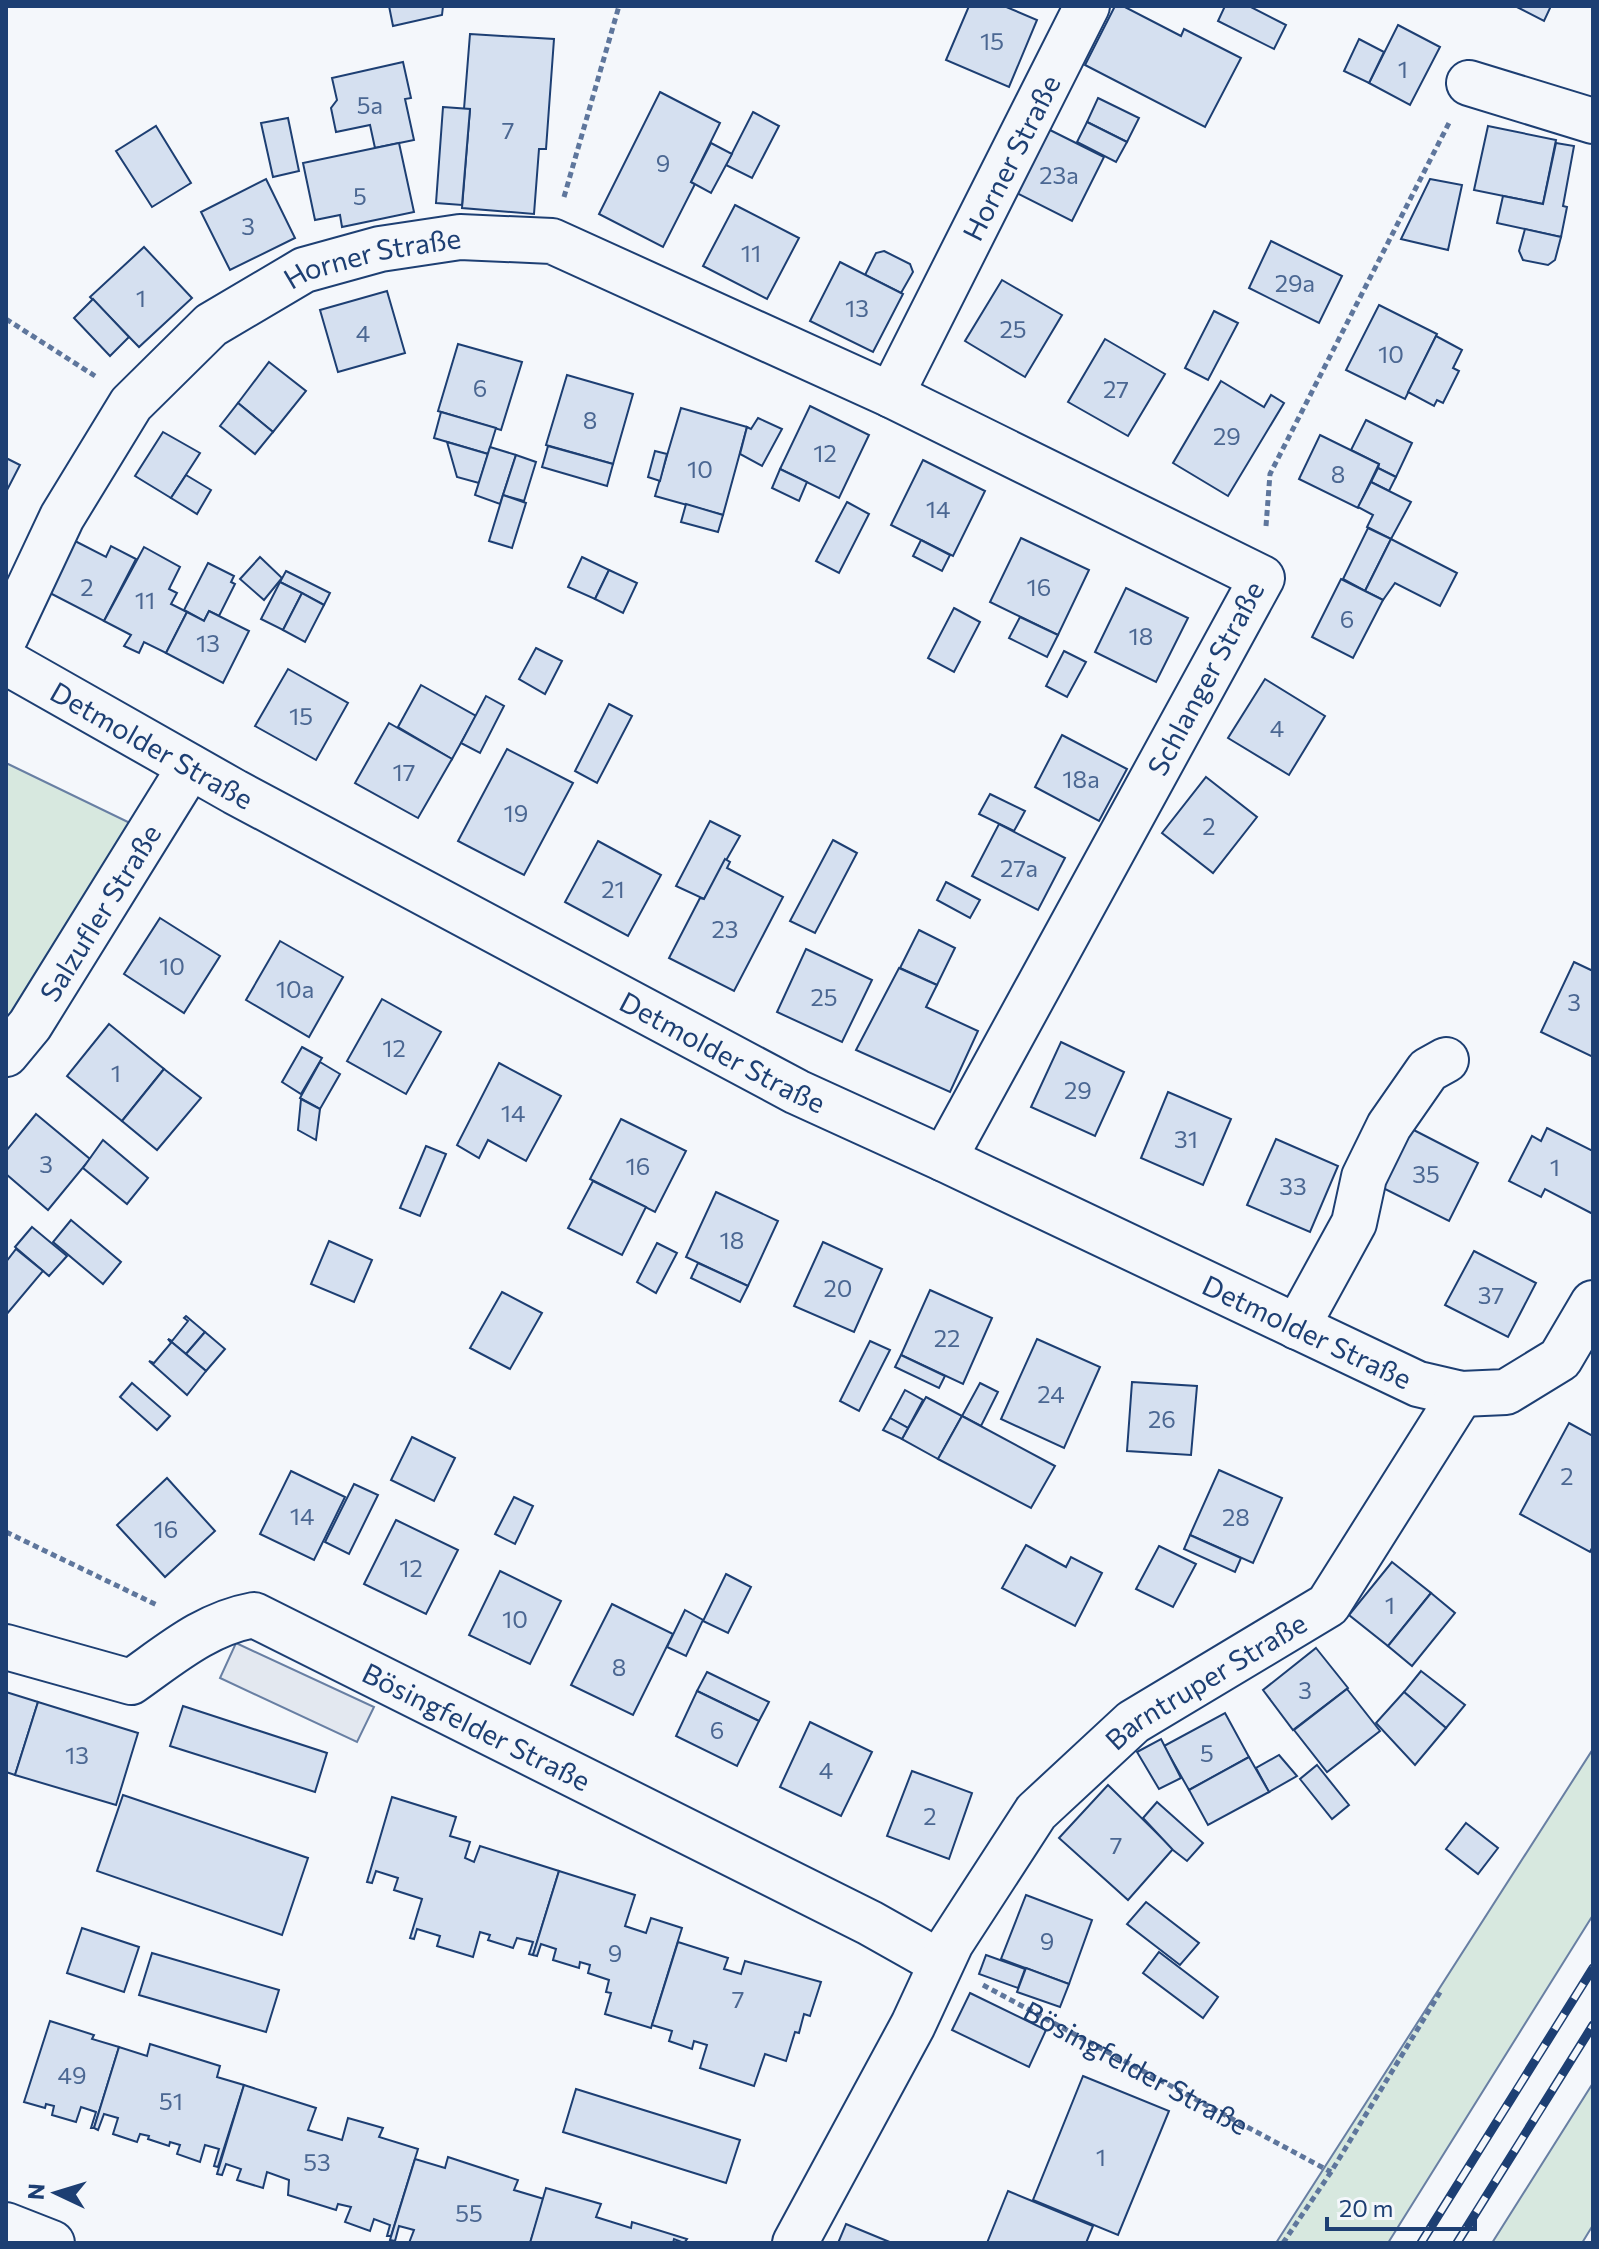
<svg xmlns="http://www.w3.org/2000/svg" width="1599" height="2249" font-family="Commissioner,sans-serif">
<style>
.green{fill:#d7e8df;stroke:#687fa3;stroke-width:2}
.parking{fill:#e3e8f0;stroke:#687fa3;stroke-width:2}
.building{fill:#d5e0f0;stroke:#1d3f73;stroke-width:2}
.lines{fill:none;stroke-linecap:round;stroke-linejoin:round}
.minor-casing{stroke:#1d3f73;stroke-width:48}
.path{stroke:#5e769c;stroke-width:5;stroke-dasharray:6 4;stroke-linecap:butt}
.minor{stroke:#f4f7fb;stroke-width:44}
.rail-casing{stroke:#1d3f73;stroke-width:9}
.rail{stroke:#f4f7fb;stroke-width:6;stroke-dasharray:18;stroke-linecap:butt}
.labels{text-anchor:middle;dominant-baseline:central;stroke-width:6;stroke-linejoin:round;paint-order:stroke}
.number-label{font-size:24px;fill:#4b6792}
.street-label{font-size:28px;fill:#1d3f73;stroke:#f4f7fb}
</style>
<rect width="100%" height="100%" fill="#f4f7fb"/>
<!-- green -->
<g class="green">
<polygon points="6,763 130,823 6,1025"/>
<polygon points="1593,1749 1593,1915 1388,2243 1276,2243"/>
<polygon points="1593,2083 1593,2225 1582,2243 1492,2243"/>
</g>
<!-- parking -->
<polygon class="parking" points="236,1643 374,1707 357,1742 220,1678"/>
<!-- building -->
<g class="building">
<polygon points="389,6 443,6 442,15 393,26"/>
<polygon points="969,6 1004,6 1037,20 1009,87 946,60"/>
<polygon points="1115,6 1123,6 1181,36 1184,29 1241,58 1205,127 1085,65"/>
<polygon points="1225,6 1249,6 1286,25 1274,49 1218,21"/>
<polygon points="1515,6 1551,6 1544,21"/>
<polygon points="1398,25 1440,47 1410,105 1369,83"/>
<polygon points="470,34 554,39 546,149 539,149 534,214 462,208 470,109 464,109"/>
<polygon points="1359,39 1384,52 1369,83 1344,71"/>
<polygon points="403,62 411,98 405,99 414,140 375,148 370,125 336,132 331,108 337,100 332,78"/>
<polygon points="660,92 720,123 691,182 695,184 663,247 599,214"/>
<polygon points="1098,98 1139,118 1127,142 1087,122"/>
<polygon points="443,107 470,109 462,205 436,203"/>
<polygon points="753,112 779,126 752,178 726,165"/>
<polygon points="288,118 299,171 273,177 261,123"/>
<polygon points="1087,122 1127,142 1116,162 1077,142"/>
<polygon points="156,126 191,183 152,207 116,151"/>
<polygon points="1488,126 1556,140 1543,204 1474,190"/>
<polygon points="1046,128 1104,157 1072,221 1015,192"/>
<polygon points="399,143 414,212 342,227 340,215 315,220 303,163"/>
<polygon points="711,143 732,154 711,193 691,182"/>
<polygon points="1556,143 1574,146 1563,206 1567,207 1561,237 1497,223 1503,196 1543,204"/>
<polygon points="266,179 295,238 230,270 201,212"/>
<polygon points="1430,179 1462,185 1448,250 1401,239"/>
<polygon points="735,205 799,238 767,299 703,266"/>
<polygon points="1525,229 1561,237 1555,260 1548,265 1523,260 1519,251"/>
<polygon points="1271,241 1342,276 1319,323 1249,288"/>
<polygon points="144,247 192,298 139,347 90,297"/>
<polygon points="884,251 910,264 913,272 901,293 865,275 876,253"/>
<polygon points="840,262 903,294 873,352 810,321"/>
<polygon points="1002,280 1062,315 1025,377 965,341"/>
<polygon points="387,291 405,353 338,372 320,310"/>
<polygon points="93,299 129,337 110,356 74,318"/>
<polygon points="1379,305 1437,334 1405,399 1346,370"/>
<polygon points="1214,311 1238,323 1208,380 1185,368"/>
<polygon points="1436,336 1462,350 1453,368 1459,371 1443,403 1437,400 1434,406 1408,392"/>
<polygon points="1105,339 1165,374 1128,436 1068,402"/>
<polygon points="458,344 522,362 501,430 438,411"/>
<polygon points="269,362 306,391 273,432 238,403"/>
<polygon points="567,375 633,394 613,464 546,445"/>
<polygon points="1221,381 1264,407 1271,395 1284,403 1228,496 1173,463"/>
<polygon points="238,403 273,432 255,454 220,426"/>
<polygon points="810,406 869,435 839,498 780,469"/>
<polygon points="681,408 747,427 723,515 655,496"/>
<polygon points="441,412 496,428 488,454 434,438"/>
<polygon points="758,418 782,429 762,466 740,454 747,427 751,429"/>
<polygon points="1366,420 1412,443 1396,477 1378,468 1379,464 1351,450"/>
<polygon points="163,432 200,453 171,498 135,476"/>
<polygon points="1320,435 1379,464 1358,508 1299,479"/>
<polygon points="447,442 488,454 479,483 457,477"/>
<polygon points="548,446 613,464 607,486 542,467"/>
<polygon points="490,447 516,455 500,504 475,495"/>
<polygon points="655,451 667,454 660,481 648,477"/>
<polygon points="516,455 536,462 524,501 503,495"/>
<polygon points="6,458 20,465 6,492"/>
<polygon points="923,460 985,491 953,556 891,525"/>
<polygon points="1378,468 1396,477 1389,491 1371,482"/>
<polygon points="780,469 807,482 799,501 772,488"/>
<polygon points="186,475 211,490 197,514 171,498"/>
<polygon points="1371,482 1411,502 1391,539 1367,527 1373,515 1358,507"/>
<polygon points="503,495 526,503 512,548 489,541"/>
<polygon points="847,502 869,514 839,573 816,561"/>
<polygon points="686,504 723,515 718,532 681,522"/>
<polygon points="1368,528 1391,539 1365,591 1343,579"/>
<polygon points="1021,538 1089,570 1058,635 990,602"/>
<polygon points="1391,539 1457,573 1440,606 1395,583 1383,600 1365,591"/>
<polygon points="921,540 950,555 942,571 913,556"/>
<polygon points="75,541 106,557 111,546 136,559 104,621 48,592"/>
<polygon points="144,547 180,567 169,589 177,593 171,604 187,612 166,653 144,642 139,653 124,646 131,635 104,621"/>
<polygon points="260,557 282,578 264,600 240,579"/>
<polygon points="582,557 609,570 595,599 568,587"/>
<polygon points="208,563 234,576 231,582 235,584 219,616 209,611 204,621 184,610"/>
<polygon points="609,570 637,583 623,613 595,599"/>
<polygon points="286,571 330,593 324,605 280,582"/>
<polygon points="1341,579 1383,600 1353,658 1312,637"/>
<polygon points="280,582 302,593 283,630 261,619"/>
<polygon points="1126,588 1188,618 1156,682 1095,652"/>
<polygon points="302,593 324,605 305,642 283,630"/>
<polygon points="954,608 980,622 954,672 928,658"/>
<polygon points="209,611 249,631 223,683 166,653 187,612 204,621"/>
<polygon points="1020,617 1058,635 1047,657 1009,638"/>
<polygon points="536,648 562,661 545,694 519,679"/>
<polygon points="1064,651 1086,662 1067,697 1046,686"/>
<polygon points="288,669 348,703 316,760 255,726"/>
<polygon points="1265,679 1325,716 1289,775 1228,738"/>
<polygon points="421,685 476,716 452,759 398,727"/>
<polygon points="486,696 504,706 480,753 461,743"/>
<polygon points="609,704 632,716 597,783 575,771"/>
<polygon points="389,723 452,759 418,818 355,783"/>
<polygon points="1062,735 1127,769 1099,821 1035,787"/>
<polygon points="507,749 573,783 524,875 458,841"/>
<polygon points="1206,777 1257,817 1213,873 1162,833"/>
<polygon points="990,794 1025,811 1014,831 979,814"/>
<polygon points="710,821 740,836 704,899 676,886"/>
<polygon points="999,824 1065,858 1038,910 972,876"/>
<polygon points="833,840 857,853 815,933 790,921"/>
<polygon points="598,841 661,875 628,936 565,902"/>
<polygon points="725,859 730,862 727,868 783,897 734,991 669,958 700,898 704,899"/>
<polygon points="946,882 980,900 970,918 937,900"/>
<polygon points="160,918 220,956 184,1013 124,974"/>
<polygon points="919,930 955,948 937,985 900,968"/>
<polygon points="280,941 343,977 309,1037 246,1000"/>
<polygon points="806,949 872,980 842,1042 777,1012"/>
<polygon points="1574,962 1593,971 1593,1057 1541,1032"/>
<polygon points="899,968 937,985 926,1007 978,1031 950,1092 856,1050"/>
<polygon points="382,999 441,1032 406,1094 347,1061"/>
<polygon points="109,1024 164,1069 122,1121 67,1076"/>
<polygon points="1061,1042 1124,1072 1095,1136 1031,1107"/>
<polygon points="302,1047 322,1058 301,1094 282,1082"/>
<polygon points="320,1062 340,1074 320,1109 300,1098"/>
<polygon points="499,1063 561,1096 526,1161 488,1140 479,1158 457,1145"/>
<polygon points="164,1069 201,1098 157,1150 122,1121"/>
<polygon points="1168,1092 1231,1119 1203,1185 1141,1158"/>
<polygon points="301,1099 320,1109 316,1140 298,1130"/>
<polygon points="36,1114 90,1159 48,1210 6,1174 6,1151"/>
<polygon points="621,1119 686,1151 655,1212 590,1179"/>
<polygon points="1404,1125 1478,1163 1449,1221 1375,1184"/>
<polygon points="1547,1128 1593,1151 1593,1214 1545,1189 1541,1197 1509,1181 1532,1136 1541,1141"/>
<polygon points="1276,1139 1338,1166 1310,1232 1247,1205"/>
<polygon points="103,1140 148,1178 127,1204 83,1168"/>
<polygon points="426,1146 446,1154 420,1216 400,1208"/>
<polygon points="593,1181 646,1207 622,1255 568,1228"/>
<polygon points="716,1192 778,1221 748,1286 686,1257"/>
<polygon points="71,1220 121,1262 103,1284 53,1242"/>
<polygon points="32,1227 67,1256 49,1276 15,1247"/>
<polygon points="329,1241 372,1260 354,1302 311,1284"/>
<polygon points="823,1242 882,1269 854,1332 794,1306"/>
<polygon points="657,1243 677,1253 656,1293 637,1282"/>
<polygon points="16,1249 43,1271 6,1315 6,1262"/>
<polygon points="1474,1251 1536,1283 1508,1337 1445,1305"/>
<polygon points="698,1263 748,1286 740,1302 691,1278"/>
<polygon points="930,1290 992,1318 963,1384 901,1355"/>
<polygon points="502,1292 542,1313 510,1369 470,1348"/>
<polygon points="186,1316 205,1332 186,1354 168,1339 172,1341 188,1321 184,1318"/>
<polygon points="205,1332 225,1349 206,1371 186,1354"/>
<polygon points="168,1339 206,1371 187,1395 149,1361 154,1363 171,1343"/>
<polygon points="1037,1339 1100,1367 1064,1448 1001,1419"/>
<polygon points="870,1341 890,1350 859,1411 840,1401"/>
<polygon points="901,1355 945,1376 939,1388 895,1367"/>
<polygon points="1132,1382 1197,1386 1191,1455 1127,1451"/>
<polygon points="132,1383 170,1416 157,1430 120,1397"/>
<polygon points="980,1383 998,1392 981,1426 962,1416"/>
<polygon points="905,1390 923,1400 908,1428 890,1418"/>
<polygon points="926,1397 962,1416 938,1459 902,1439"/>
<polygon points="962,1416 1055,1466 1031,1508 938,1459"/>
<polygon points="890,1418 908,1428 902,1439 883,1430"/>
<polygon points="1569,1423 1593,1436 1593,1546 1590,1552 1520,1514"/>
<polygon points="412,1437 455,1458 434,1501 391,1480"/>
<polygon points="1219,1470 1282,1498 1253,1563 1190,1535"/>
<polygon points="291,1471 345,1497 314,1560 260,1534"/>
<polygon points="167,1478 215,1531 165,1577 117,1525"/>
<polygon points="354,1484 378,1495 349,1554 325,1542"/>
<polygon points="514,1497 533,1506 515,1544 495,1534"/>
<polygon points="396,1520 458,1550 426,1614 364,1584"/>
<polygon points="1190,1535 1241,1558 1235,1572 1184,1549"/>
<polygon points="1026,1545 1066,1567 1071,1557 1102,1573 1075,1626 1002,1588"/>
<polygon points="1159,1546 1196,1564 1173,1607 1136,1589"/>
<polygon points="1392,1562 1431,1593 1388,1646 1349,1615"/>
<polygon points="500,1571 561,1601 530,1664 469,1635"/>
<polygon points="726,1574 751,1587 728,1633 703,1621"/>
<polygon points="1431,1593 1455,1613 1412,1666 1388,1646"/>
<polygon points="612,1604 673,1634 633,1715 571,1685"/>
<polygon points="685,1610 703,1620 686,1656 667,1647"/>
<polygon points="1316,1648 1348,1688 1293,1730 1263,1690"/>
<polygon points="1421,1671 1465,1705 1446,1728 1404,1692"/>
<polygon points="707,1672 769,1702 759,1721 697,1691"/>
<polygon points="1347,1689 1380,1731 1327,1772 1294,1730"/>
<polygon points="697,1691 759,1721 737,1766 676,1736"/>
<polygon points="6,1692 38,1702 15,1775 6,1772"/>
<polygon points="1404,1692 1446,1728 1415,1765 1376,1723"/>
<polygon points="38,1702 138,1733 116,1805 15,1775"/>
<polygon points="183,1706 327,1753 315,1792 170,1746"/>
<polygon points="1225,1713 1249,1757 1189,1790 1164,1746"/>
<polygon points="810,1722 872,1752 841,1816 780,1787"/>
<polygon points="1161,1739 1181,1778 1159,1789 1137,1752"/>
<polygon points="1279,1755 1297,1776 1269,1792 1256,1768"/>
<polygon points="1249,1757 1269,1792 1208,1825 1189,1790"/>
<polygon points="1317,1765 1349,1805 1332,1819 1300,1779"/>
<polygon points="912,1771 972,1793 949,1859 887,1836"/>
<polygon points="1108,1785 1173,1849 1128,1900 1059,1838"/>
<polygon points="123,1795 308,1858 282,1935 97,1871"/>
<polygon points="392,1797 456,1817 450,1836 470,1842 465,1858 474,1862 480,1846 559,1871 533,1955 529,1954 533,1942 517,1938 513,1948 488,1940 490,1935 480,1932 473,1957 437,1946 440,1936 417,1929 414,1939 410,1938 422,1899 394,1890 398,1878 376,1871 372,1883 367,1882"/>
<polygon points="1157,1802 1203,1843 1187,1861 1173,1850 1143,1818"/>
<polygon points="1466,1823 1498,1848 1478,1874 1446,1849"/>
<polygon points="559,1871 635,1895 625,1926 646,1933 651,1918 682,1928 651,2028 605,2014 611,1993 606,1992 609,1980 588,1973 590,1965 580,1962 579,1968 553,1960 556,1949 541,1944 537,1956 533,1955"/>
<polygon points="1026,1895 1092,1920 1069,1984 1001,1959"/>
<polygon points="1146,1902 1199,1943 1180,1965 1127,1924"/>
<polygon points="82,1928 139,1947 124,1992 67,1973"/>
<polygon points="678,1942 728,1958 724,1969 741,1974 745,1961 821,1982 810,2016 804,2014 799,2033 795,2032 786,2061 765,2054 754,2086 700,2068 707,2045 694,2041 692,2049 669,2041 672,2031 652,2025"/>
<polygon points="1159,1952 1218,1997 1203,2018 1143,1973"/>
<polygon points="152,1953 279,1990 266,2032 139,1995"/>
<polygon points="986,1955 1025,1969 1018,1988 979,1974"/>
<polygon points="1026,1968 1069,1984 1060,2007 1017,1992"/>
<polygon points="970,1993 1046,2030 1029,2067 952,2030"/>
<polygon points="50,2021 94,2035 92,2039 119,2047 94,2128 91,2128 96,2112 81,2107 76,2122 52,2115 54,2106 46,2104 45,2108 24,2102"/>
<polygon points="150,2044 220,2066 217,2077 244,2085 218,2167 214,2166 219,2149 205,2145 200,2162 177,2154 180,2145 170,2142 169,2146 148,2139 149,2136 140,2134 137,2142 113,2134 118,2118 104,2114 98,2130 94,2128 119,2047 147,2056"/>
<polygon points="1083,2076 1169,2111 1118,2235 1033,2200"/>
<polygon points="244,2085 316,2108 308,2130 342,2140 348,2118 383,2128 379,2137 418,2149 391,2236 387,2236 390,2225 374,2219 370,2231 345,2222 351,2207 338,2204 336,2210 288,2195 289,2180 267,2172 263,2188 237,2180 241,2169 226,2164 222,2175 217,2174"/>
<polygon points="576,2089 740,2140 726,2183 563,2132"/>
<polygon points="448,2157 518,2180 514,2190 544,2199 530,2243 409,2243 414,2230 399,2226 395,2241 390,2240 415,2159 445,2168"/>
<polygon points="546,2188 601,2204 596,2217 631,2228 632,2222 687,2239 684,2243 674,2239 673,2243 530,2243"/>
<polygon points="1008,2191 1093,2226 1086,2243 987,2243"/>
<polygon points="846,2224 892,2243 838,2243"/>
</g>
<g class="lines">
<defs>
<g id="minor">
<polyline points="1469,83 1593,121"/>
<path id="s2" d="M 891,395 L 1087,6"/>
<path id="s3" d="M 6,636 L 62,517 L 131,404 L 211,325 L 304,270 L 380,249 L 460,237 L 552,241 L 891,395 L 1262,578 L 944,1159"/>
<path id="s4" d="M 6,662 L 235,792 L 797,1092 L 944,1159 L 1418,1384 L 1461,1394 L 1506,1392 L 1560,1359 L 1593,1303"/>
<path id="s5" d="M 6,1054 L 30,1025 L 190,767"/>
<polyline points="1297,1327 1354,1223 1364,1177 1389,1126 1428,1070 1446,1060"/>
<path id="s6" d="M 6,1647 L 131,1682 C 171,1654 205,1624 254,1615 L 870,1923 L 941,1963"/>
<polyline points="6,2225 52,2243"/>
<path id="s7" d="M 795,2243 L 913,2025 L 951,1943 L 1036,1812 L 1133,1722 L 1328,1605 L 1461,1394"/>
</g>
</defs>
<!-- minor casing -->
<use href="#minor" class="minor-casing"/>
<!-- path -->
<g class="path">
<polyline points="564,197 619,6"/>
<polyline points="6,319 95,376"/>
<polyline points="1266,526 1270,474 1449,123"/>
<polyline points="6,1532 159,1606"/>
<path id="s1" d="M 983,1985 L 1331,2172"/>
<polyline points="1283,2243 1331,2172 1442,1989"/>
</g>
<!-- minor -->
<use href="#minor" class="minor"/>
<defs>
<g id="rail">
<polyline points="1421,2243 1593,1968"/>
<polyline points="1457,2243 1593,2025"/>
</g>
</defs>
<!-- rail casing -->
<use href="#rail" class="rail-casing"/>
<!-- rail -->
<use href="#rail" class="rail"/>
</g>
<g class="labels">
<!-- number labels -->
<g class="number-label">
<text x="992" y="40">15</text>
<text x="1403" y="68">1</text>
<text x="370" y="104">5a</text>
<text x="508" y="129">7</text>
<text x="663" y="162">9</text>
<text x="1059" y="174">23a</text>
<text x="360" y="195">5</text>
<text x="248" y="225">3</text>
<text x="751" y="252">11</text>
<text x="1295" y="282">29a</text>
<text x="141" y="297">1</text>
<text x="857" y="307">13</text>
<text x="1013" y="328">25</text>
<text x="363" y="332">4</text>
<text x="1391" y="353">10</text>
<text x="480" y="387">6</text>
<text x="1116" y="388">27</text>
<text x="590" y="419">8</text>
<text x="1227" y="435">29</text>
<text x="825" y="452">12</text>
<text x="700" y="468">10</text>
<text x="1338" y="473">8</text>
<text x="938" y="508">14</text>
<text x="87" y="586">2</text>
<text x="1039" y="586">16</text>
<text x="145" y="599">11</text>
<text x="1347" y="618">6</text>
<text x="1141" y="635">18</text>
<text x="208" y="642">13</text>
<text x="301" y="715">15</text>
<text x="1277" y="727">4</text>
<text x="404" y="771">17</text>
<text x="1081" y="778">18a</text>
<text x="516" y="812">19</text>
<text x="1209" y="825">2</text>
<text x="1019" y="867">27a</text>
<text x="613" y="888">21</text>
<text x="725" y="928">23</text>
<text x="172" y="965">10</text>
<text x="295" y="988">10a</text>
<text x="824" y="996">25</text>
<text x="1574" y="1001">3</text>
<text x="394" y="1047">12</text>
<text x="116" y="1072">1</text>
<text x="1078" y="1089">29</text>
<text x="513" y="1112">14</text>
<text x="1186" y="1138">31</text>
<text x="46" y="1163">3</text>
<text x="638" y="1165">16</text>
<text x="1555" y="1166">1</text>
<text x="1426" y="1173">35</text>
<text x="1293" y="1185">33</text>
<text x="732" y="1239">18</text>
<text x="838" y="1287">20</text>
<text x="1491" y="1294">37</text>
<text x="947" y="1337">22</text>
<text x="1051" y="1393">24</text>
<text x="1162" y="1418">26</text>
<text x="1567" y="1475">2</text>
<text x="302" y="1515">14</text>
<text x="1236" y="1516">28</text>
<text x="166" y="1528">16</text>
<text x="411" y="1567">12</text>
<text x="1390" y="1604">1</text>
<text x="515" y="1618">10</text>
<text x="619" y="1666">8</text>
<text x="1305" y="1689">3</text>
<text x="717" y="1729">6</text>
<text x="1207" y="1752">5</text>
<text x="77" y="1754">13</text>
<text x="826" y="1769">4</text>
<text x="930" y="1815">2</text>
<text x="1116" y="1844">7</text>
<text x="1047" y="1940">9</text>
<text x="615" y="1952">9</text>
<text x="738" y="1998">7</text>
<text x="72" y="2074">49</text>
<text x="171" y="2100">51</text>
<text x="1101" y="2156">1</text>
<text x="317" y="2161">53</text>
<text x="469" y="2212">55</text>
</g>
<!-- street labels -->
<g class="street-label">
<text stroke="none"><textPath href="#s2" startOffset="266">Horner Straße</textPath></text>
<text stroke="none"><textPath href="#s3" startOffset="554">Horner Straße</textPath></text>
<text transform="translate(1205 678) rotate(-62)">Schlanger Straße</text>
<text stroke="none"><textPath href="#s4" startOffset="168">Detmolder Straße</textPath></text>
<text stroke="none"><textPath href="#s5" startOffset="170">Salzufler Straße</textPath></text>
<text stroke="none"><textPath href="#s4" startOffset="816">Detmolder Straße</textPath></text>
<text stroke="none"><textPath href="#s4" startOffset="1464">Detmolder Straße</textPath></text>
<text stroke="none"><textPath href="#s7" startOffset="710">Barntruper Straße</textPath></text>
<text stroke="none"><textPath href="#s6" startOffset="520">Bösingfelder Straße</textPath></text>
<text stroke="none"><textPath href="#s1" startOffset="174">Bösingfelder Straße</textPath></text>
</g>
</g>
<!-- border -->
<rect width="1599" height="2249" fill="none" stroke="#1d3f73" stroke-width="16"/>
<!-- north arrow -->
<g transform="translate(56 2193) rotate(274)" stroke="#f4f7fb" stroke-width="6" paint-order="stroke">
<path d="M0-6L14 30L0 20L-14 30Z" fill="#1d3f73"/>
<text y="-12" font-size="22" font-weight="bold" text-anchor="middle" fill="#1d3f73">N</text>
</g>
<!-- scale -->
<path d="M1327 2217v12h148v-12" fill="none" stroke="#1d3f73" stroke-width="4"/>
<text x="1339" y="2217" font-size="24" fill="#1d3f73" stroke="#f4f7fb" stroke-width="6" paint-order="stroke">20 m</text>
</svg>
